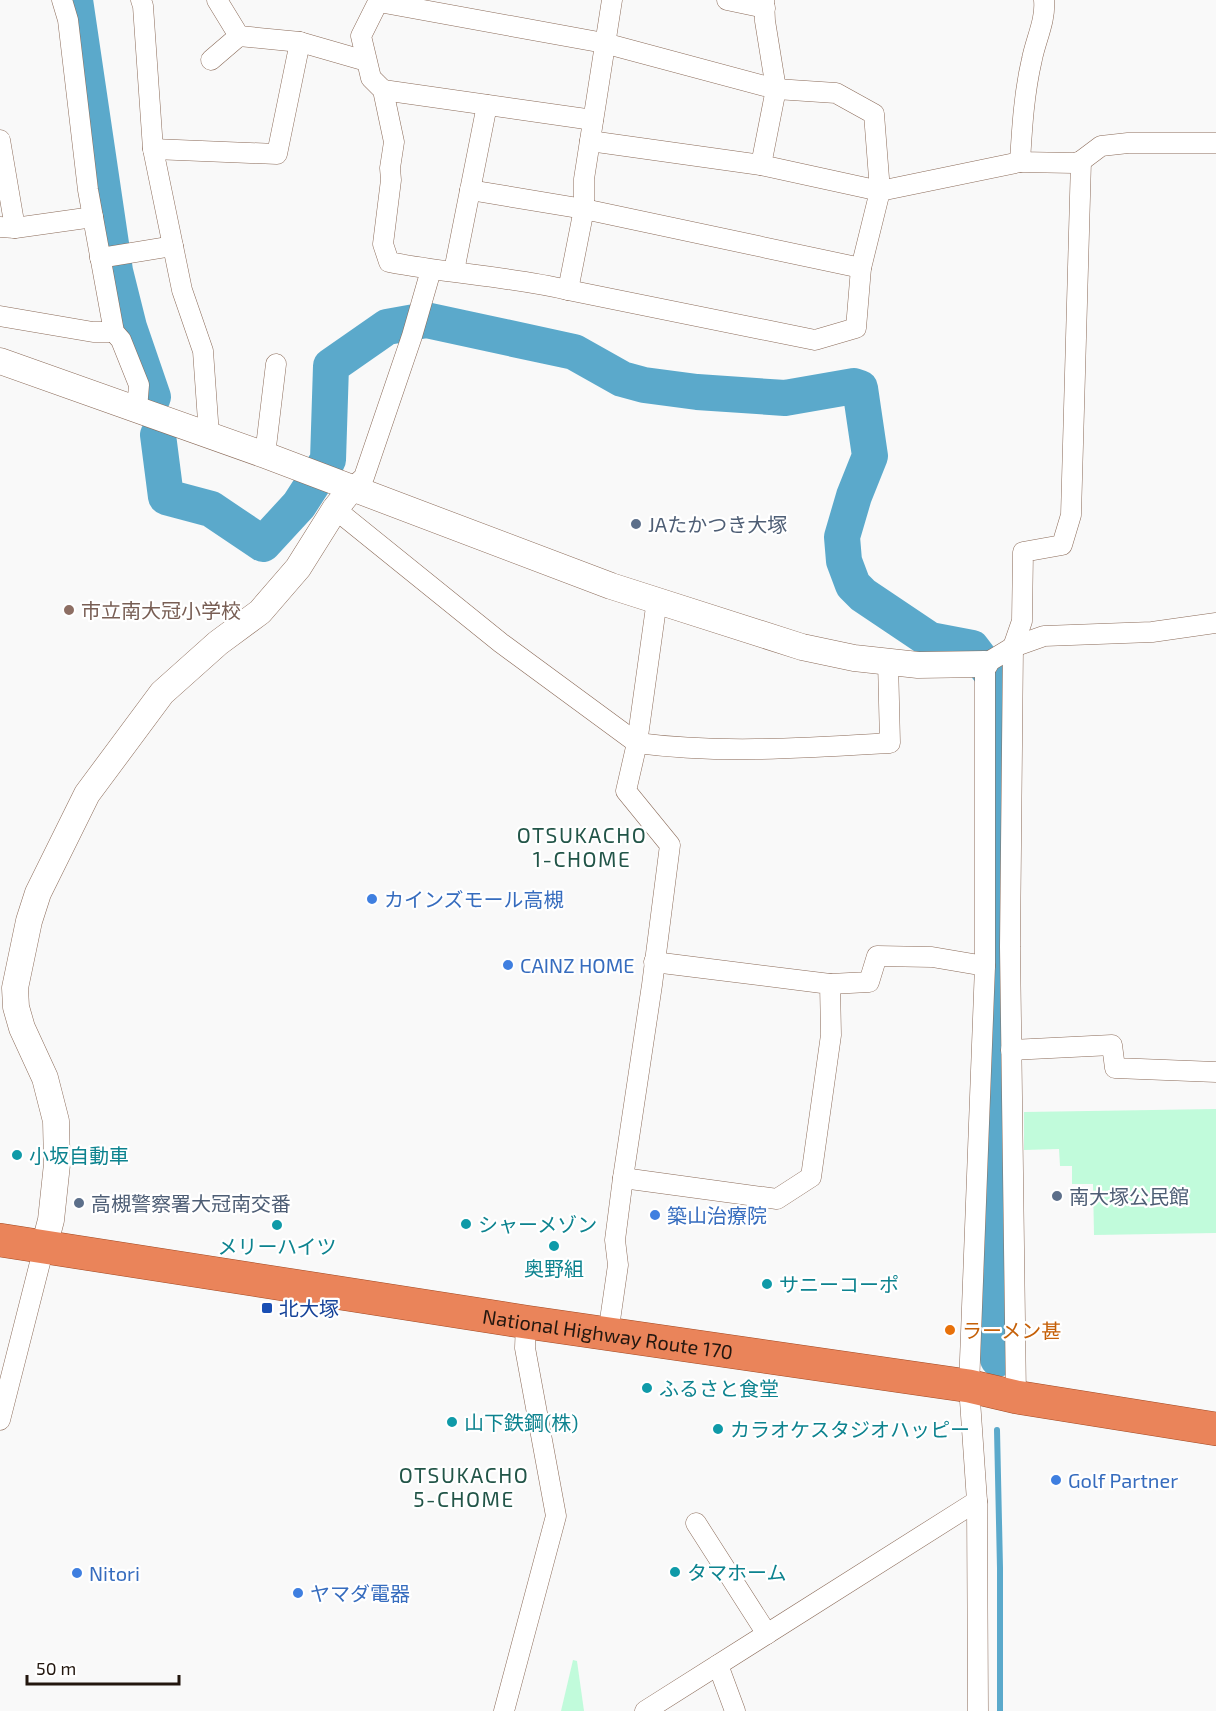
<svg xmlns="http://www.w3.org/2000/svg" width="1216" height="1711" font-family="'Exo 2','Noto Sans JP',sans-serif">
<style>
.green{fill:#c1fbdb}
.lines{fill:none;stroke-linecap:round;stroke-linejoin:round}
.stream{stroke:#5ba9cb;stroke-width:6}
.river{stroke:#5ba9cb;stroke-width:36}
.minor-casing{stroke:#8b6b59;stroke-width:21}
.tertiary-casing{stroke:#8b6b59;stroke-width:27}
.trunk-casing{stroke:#a14a24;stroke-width:34}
.minor{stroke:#fff;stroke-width:20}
.tertiary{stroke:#fff;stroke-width:26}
.trunk{stroke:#ea845a;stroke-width:33}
.service-dot{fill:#5c6f8a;stroke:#fff;stroke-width:2}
.education-dot{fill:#8d6e63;stroke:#fff;stroke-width:2}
.shop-dot{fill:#3f7fe0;stroke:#fff;stroke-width:2}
.culture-dot{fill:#0f9aa8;stroke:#fff;stroke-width:2}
.transit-dot{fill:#1a4fb4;stroke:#fff;stroke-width:2}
.food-dot{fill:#e8710a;stroke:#fff;stroke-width:2}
.labels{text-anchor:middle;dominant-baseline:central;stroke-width:4.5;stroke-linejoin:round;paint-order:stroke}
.service-label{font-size:20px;fill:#4e5e75;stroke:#fff;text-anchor:start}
.education-label{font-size:20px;fill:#785e54;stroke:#fff;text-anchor:start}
.shop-label{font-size:20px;fill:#366cbe;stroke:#fff;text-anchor:start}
.culture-label{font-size:20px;fill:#0d838f;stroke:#fff;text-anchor:start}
.transit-label{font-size:20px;fill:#164399;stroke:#fff;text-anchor:start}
.food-label{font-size:20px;fill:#c56008;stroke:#fff;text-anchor:start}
.street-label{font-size:20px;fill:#23170f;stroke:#fff}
.neighbourhood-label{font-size:21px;letter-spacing:1.5px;fill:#225548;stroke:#fff}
</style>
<rect width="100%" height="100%" fill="#f9f9f9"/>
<!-- green -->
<g class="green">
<polygon points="1216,1109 1216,1233 1094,1235 1093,1184 1072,1184 1072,1166 1060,1166 1059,1149 1024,1150 1024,1112"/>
<polygon points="573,1660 577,1661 584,1711 561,1711"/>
</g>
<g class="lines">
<!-- stream -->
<polyline class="stream" points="997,1430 1000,1568 1000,1711"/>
<!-- river -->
<g class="river">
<polyline points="75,0 115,271 129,327 153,397"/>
<polyline points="158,435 166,497 211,509 263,544 299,505 328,460 331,366 387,327 426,320 574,352 622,379 644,385 697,392 785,398 854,386 860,388 870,456 854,496 842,537 844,561 853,585 863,595 930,640 972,648 997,681 998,1359"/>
</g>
<defs>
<g id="minor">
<polyline points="62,0 68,20 88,190 114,332 121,340 139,385 137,409"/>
<polyline points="141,0 143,6 153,149 182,290 203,351 209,435"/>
<polyline points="217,0 239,36 300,42"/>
<path d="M 379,0 L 361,36 L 371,78 L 383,90 L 394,142 L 390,168 L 391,180 L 383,244 L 389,262 C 449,274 509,276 568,290 L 584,209 L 584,179 L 612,0"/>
<polyline points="727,0 765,8"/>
<polyline points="764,0 765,21 776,89 761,165 880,191 1020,162"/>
<path d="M 1044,0 C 1046,20 1036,39 1032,59 C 1024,93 1022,128 1020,162 L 1074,163 L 1081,161 L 1101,146 L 1128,143 L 1216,143"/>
<polyline points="379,2 604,43 776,89 836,93 874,114 880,191 861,268 856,328 815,340 568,290"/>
<polyline points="211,60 239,36"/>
<polyline points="383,90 593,120"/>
<polyline points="0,140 15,228"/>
<polyline points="590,141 761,165"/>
<polyline points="153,149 277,154 300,42 366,61"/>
<polyline points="470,190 584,209 861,268"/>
<polyline points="0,227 15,228 93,217"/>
<polyline points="100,258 173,246"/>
<polyline points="454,271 487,105"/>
<polyline points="0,316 93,332 114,332"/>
<polyline points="265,455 276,364"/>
<polyline points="352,488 364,477 412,336 431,270"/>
<path d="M 335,509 L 501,643 L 637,743 C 721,754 805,748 890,743 L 888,661"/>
<polyline points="830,984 869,982 877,956 932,957 985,966"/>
<polyline points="1011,1050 1112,1045 1115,1068 1216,1072"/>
<polyline points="623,1178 777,1199 811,1177 831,1035 830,984 654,962"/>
<polyline points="608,1334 618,1265 615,1240 623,1178 652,985 670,845 626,791 637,743 657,600"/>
<polyline points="1016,1397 1010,947 1013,647 1022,621 1023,552 1062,545 1071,515 1081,161"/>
<polyline points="0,1420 44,1247"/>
<polyline points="696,1523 767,1634"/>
<polyline points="718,1665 735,1711"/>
<polyline points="504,1711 556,1516 525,1348 526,1322"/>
<polyline points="645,1711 977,1501"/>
<polyline points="978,1711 977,1501 969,1386 985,966 985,664 1013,647 1044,636 1152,632 1216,623"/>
</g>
<g id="tertiary">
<polyline points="0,361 265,455 611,586 802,647 854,658 918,665 985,664"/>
<polyline points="44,1247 51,1220 57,1164 56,1121 45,1078 22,1028 16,1007 15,988 29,921 38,893 87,794 162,693 218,643 260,612 298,568 335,509 352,488"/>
</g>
<g id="trunk">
<path id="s1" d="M 0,1240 L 526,1322 L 969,1386 L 1016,1397 L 1216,1429"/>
</g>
</defs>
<!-- minor casing -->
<use href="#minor" class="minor-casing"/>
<!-- tertiary casing -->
<use href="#tertiary" class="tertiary-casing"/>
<!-- trunk casing -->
<use href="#trunk" class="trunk-casing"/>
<!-- minor -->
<use href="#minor" class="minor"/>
<!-- tertiary -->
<use href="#tertiary" class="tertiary"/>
<!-- trunk -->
<use href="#trunk" class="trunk"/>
</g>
<!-- markers -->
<g class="service-dot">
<circle cx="636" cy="524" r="6"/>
<circle cx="1057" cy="1196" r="6"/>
<circle cx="79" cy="1203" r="6"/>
</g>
<circle class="education-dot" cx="69" cy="610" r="6"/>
<g class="shop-dot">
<circle cx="372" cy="899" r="6"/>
<circle cx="508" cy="965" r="6"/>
<circle cx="655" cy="1215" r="6"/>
<circle cx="1056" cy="1480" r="6"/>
<circle cx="77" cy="1573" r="6"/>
<circle cx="298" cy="1593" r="6"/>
</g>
<g class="culture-dot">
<circle cx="17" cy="1155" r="6"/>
<circle cx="466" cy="1224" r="6"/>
<circle cx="277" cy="1225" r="6"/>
<circle cx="554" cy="1246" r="6"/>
<circle cx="767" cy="1284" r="6"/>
<circle cx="647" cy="1388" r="6"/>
<circle cx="452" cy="1422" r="6"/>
<circle cx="718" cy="1429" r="6"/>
<circle cx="675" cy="1572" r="6"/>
</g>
<rect class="transit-dot" x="261" y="1302" width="12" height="12" rx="3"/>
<circle class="food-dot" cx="950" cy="1330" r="6"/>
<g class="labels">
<!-- service labels -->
<g class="service-label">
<text x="648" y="524">JAたかつき大塚</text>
<text x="1069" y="1196">南大塚公民館</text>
<text x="91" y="1203">高槻警察署大冠南交番</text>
</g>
<!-- education labels -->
<g class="education-label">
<text x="81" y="610">市立南大冠小学校</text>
</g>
<!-- shop labels -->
<g class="shop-label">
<text x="384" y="899">カインズモール高槻</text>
<text x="520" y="965">CAINZ HOME</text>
<text x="667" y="1215">築山治療院</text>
<text x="1068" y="1480">Golf Partner</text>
<text x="89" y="1573">Nitori</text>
<text x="310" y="1593">ヤマダ電器</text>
</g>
<!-- culture labels -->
<g class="culture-label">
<text x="29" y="1155">小坂自動車</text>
<text x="478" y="1224">シャーメゾン</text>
<text x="277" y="1246" text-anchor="middle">メリーハイツ</text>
<text x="554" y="1268" text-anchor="middle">奥野組</text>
<text x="779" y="1284">サニーコーポ</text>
<text x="659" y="1388">ふるさと食堂</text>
<text x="464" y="1422">山下鉄鋼(株)</text>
<text x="730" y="1429">カラオケスタジオハッピー</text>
<text x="687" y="1572">タマホーム</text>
</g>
<!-- transit labels -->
<g class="transit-label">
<text x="279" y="1308">北大塚</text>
</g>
<!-- food labels -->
<g class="food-label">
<text x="962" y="1330">ラーメン甚</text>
</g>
<!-- street labels -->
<g class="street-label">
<text stroke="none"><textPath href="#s1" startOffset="615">National Highway Route 170</textPath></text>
</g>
<!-- neighbourhood labels -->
<g class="neighbourhood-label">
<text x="582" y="834">OTSUKACHO<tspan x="582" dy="24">1-CHOME</tspan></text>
<text x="464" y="1474">OTSUKACHO<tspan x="464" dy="24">5-CHOME</tspan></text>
</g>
</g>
<!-- scale -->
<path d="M27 1675v9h152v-9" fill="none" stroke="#23170f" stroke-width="3"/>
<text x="36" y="1675" font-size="18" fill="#23170f" stroke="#ffffff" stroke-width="4.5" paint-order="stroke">50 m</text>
</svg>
